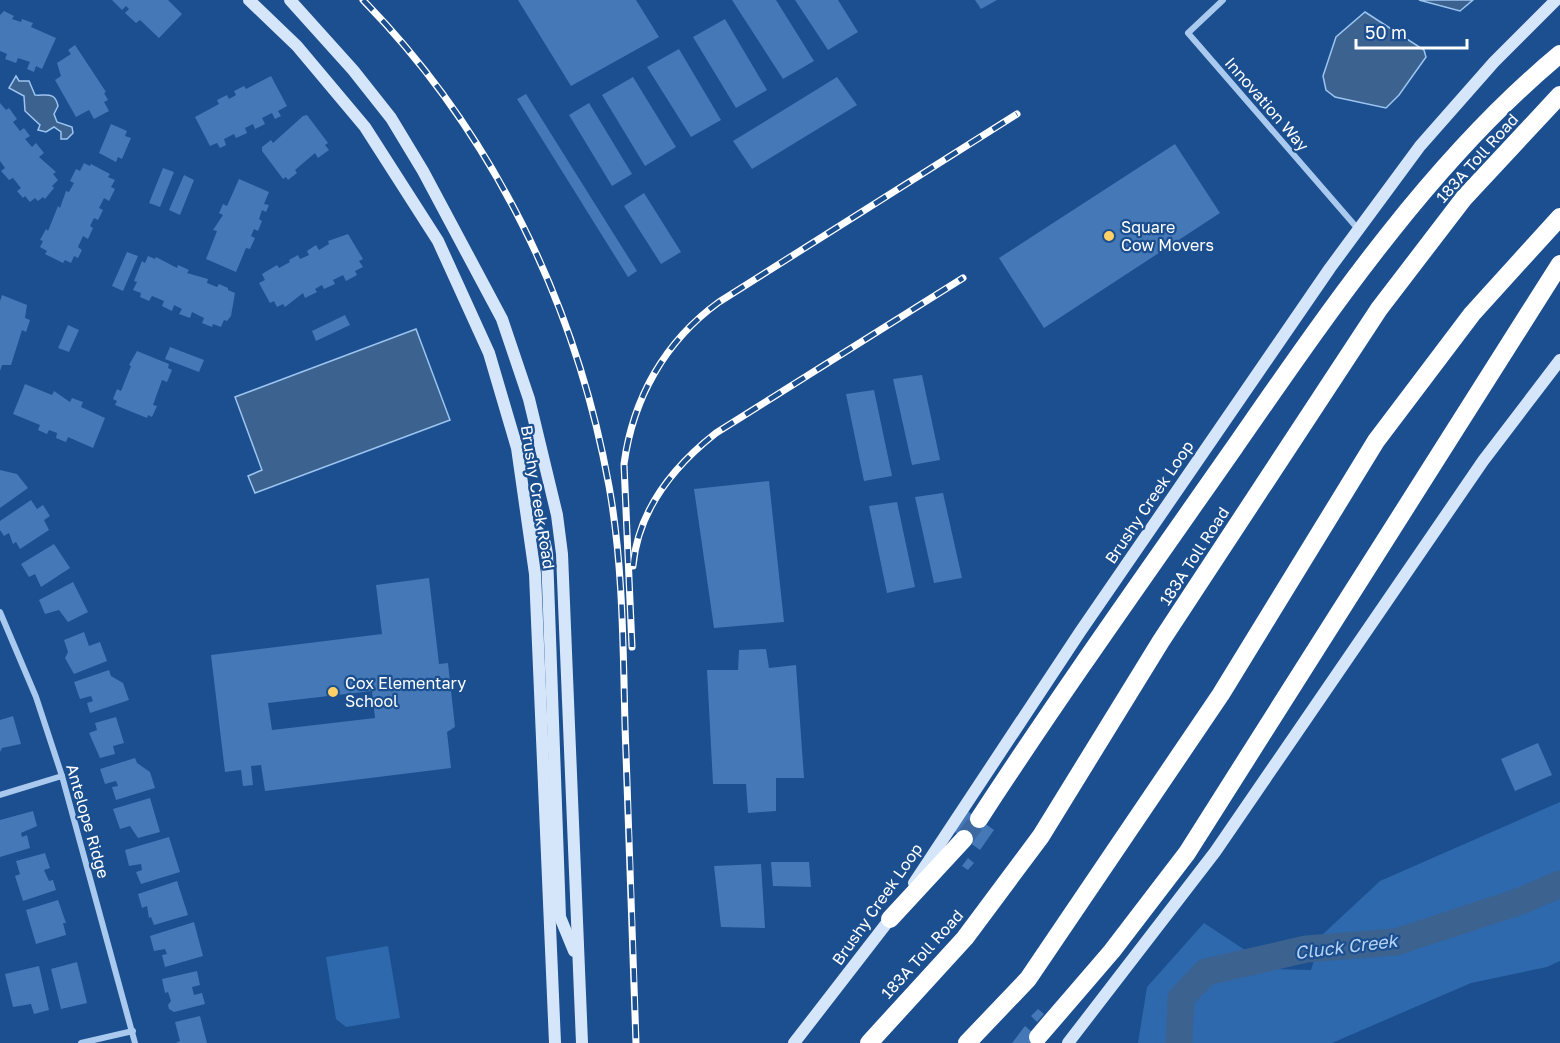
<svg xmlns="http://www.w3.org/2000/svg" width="1560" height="1043" font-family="'Golos Text',sans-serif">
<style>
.green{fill:#2e69ad}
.water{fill:#3c6290;stroke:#9cc4f0;stroke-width:1.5}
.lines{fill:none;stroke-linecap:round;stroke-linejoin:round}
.river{stroke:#3c6290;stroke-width:27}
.building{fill:#4478b7;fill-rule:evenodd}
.highway-tunnel{stroke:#3d69a0;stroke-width:18;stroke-dasharray:18 9;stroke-linecap:butt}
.street{stroke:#a9c9ee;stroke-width:6}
.secondary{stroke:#d6e6fa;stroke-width:12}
.highway{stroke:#fff;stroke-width:18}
.rail-casing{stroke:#fff;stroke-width:7}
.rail{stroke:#1b4f8f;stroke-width:4.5;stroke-dasharray:14;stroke-linecap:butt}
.poi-dot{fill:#ffd166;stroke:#1b4f8f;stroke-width:2}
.labels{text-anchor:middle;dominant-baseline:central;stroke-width:4.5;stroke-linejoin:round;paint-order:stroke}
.street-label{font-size:16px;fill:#fff;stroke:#1b4f8f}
.poi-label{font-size:16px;fill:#fff;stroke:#1b4f8f;text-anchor:start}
.water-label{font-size:18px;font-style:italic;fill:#b5d3f5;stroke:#1b4f8f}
</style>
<rect width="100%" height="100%" fill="#1b4f8f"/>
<!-- green -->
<g class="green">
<polygon points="1560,802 1560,961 1547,967 1471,983 1332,1043 1138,1043 1147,987 1204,923 1274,969 1311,970 1322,935 1380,881"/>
<polygon points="388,946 400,1018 346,1027 336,1019 326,957"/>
</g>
<!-- water -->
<g class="water">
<polygon points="1419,0 1473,0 1460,11"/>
<polygon points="1365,12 1424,50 1426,57 1399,95 1386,108 1335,97 1326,90 1323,76 1336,37"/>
<path d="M 16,76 L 19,81 L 29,81 L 35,95 C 46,96 55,91 58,106 L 54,114 L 57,122 L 72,127 L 73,133 L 67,139 L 61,139 L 61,132 L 54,127 L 46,132 L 38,130 L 40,125 L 25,111 L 24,96 L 9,88 Z"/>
<polygon points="416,329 450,420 255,493 248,476 262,470 235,397"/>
</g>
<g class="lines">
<!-- river -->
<polyline class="river" points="1179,1043 1181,998 1206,972 1306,949 1396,942 1521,901 1560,884"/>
</g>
<!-- building -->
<g class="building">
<polygon points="112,0 168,0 182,14 159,38 140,20 136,23 125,13 129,9 126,6 122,10"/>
<polygon points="518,0 636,0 659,37 571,86"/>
<polygon points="732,0 776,0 814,61 783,79"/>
<polygon points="795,0 838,0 858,32 828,50"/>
<polygon points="975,0 997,0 981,9"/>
<polygon points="4,11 14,16 12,19 21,22 22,19 33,23 31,27 56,38 42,69 36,66 34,72 27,69 30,62 18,58 16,63 5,59 7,54 0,51 0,15"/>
<polygon points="725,19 767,90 736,108 693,37"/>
<polygon points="75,45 106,92 104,93 108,100 104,102 109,111 94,119 89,110 76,117 55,80 61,76 57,63 71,54 68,50"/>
<polygon points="679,49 721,120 691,137 647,67"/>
<polygon points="271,76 287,106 278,111 281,116 275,119 272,113 262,118 265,124 255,129 253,124 245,128 247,133 236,138 234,134 224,139 226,145 220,148 217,143 210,146 195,117 219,104 217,100 227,95 229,99 236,95 234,91 244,86 246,89"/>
<polygon points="633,77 676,147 645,166 602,95"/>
<polygon points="837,77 857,105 752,169 733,141"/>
<polygon points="526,94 637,271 628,277 517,99"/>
<polygon points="0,103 6,110 9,108 17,119 13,122 20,131 24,128 30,136 25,139 32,147 36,143 44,153 39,157 56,172 53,174 58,180 52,186 54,188 45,199 43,197 38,201 35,198 30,202 25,196 23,198 17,191 21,188 13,178 9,180 1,171 5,168 0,161"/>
<polygon points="589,103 632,174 612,186 569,115"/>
<polygon points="307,115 328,143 325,145 329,150 318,158 315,153 295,170 297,173 288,180 286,177 283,179 262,151 262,147 271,140 273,143 303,116"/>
<polygon points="111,124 127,131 125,136 131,138 122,159 118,157 116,162 99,153"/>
<polygon points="1175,144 1220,213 1044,328 999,258"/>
<polygon points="84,163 90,166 91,164 110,174 108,177 115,180 111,187 115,189 109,201 104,198 99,208 103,210 98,220 94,218 90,226 93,228 88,239 83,236 78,247 82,250 78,258 74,256 71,263 65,260 63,263 45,254 47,251 40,247 43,241 40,240 46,229 48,231 58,206 60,208 66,191 69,192 74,183 70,181 76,169 80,171"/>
<polygon points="163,168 174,172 160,207 149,203"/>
<polygon points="184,175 194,180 180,215 169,210"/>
<polygon points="239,179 269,192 264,204 269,205 266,212 262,210 259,219 262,221 258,231 254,229 251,236 255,238 250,249 246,248 236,272 206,259 217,231 213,230 223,215 219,213 223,204 227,206"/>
<polygon points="644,193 681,252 661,264 624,206"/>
<polygon points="348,234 363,259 359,261 363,267 355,271 357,275 346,281 343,275 333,280 335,284 324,289 322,285 315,289 317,292 305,298 303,293 285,307 283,304 277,307 274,301 270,303 259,283 265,280 262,274 277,265 279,268 290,262 289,260 298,255 300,259 309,255 307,251 316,245 319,250 329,244 328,241"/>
<polygon points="127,252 138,256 123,291 112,286"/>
<polygon points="148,256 155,259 156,257 177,268 178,265 189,270 187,273 208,279 207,283 217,287 219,284 228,288 228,290 235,293 231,316 227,321 224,320 221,327 213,324 212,327 202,323 204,318 192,312 190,318 179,314 182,309 174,305 172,311 162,306 164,301 152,296 149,301 140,297 141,293 133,290 137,282 134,281 142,261 145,263"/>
<polygon points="2,295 27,305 25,318 30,320 26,332 22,330 11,365 2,365 0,371 0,301"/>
<polygon points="345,315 350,325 316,341 312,331"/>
<polygon points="68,325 79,330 69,352 58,348"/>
<polygon points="170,347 204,360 199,372 165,359"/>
<polygon points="137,351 169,364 168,368 172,370 167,382 162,380 153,405 157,406 152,417 148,415 147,418 115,405 117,401 113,399 117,389 121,391 131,366 129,365"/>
<polygon points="922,375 940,460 912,465 893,379"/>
<polygon points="25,384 52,395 54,391 70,402 72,398 83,402 81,407 105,418 93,448 68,437 66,442 56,438 57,433 49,430 47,434 38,430 40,425 13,414"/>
<polygon points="874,390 892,476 864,481 846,394"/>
<polygon points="0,470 17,474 28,488 0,508"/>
<polygon points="769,481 784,622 714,628 694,489"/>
<polygon points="943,493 962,578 934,583 915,497"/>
<polygon points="31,500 37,509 43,505 50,516 44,520 49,530 20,549 16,542 13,544 9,533 4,536 0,530 0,521"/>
<polygon points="897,502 915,587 887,593 869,506"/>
<polygon points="54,544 70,568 41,587 35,574 29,577 21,564"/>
<path d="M 429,578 L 439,664 L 448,663 L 455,727 L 447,732 L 451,768 L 265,791 L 261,765 L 251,766 L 253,785 L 243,786 L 241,770 L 225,772 L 211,655 L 382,634 L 376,585 ZM 372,691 L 375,718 L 272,730 L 268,703 Z"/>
<polygon points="73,582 88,612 68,622 59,610 45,614 39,600"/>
<polygon points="84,632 89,646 100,642 107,661 74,674 65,658 68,652 64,640"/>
<polygon points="766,649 769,668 796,665 804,778 776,778 776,811 748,813 746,784 713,784 707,670 738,670 739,650"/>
<polygon points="109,670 111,676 123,683 129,700 90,713 87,703 93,701 91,696 80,699 74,682"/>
<polygon points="13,716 21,744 2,748 0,752 0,720"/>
<polygon points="116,717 124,743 113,746 115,754 100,758 89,733 97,730 95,723"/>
<polygon points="1538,743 1552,775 1515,791 1501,759"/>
<polygon points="135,758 137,763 150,772 155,788 116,800 112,787 118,786 116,781 105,784 100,769"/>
<polygon points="150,798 160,832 138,838 130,826 120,829 113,809"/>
<polygon points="966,810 994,830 980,850 952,830"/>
<polygon points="33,811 37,826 21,833 22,837 27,835 30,848 0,857 0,820"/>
<polygon points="169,837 180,872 141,884 136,872 142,870 141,864 129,866 125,850"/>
<polygon points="45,853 50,868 44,870 49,881 53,880 56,890 23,901 15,876 20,874 16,861"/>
<polygon points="968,858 974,863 968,870 962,866"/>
<polygon points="771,862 809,862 811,887 773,886"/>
<polygon points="761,864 765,928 721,927 714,866"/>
<polygon points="177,881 188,915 154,925 151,917 149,918 147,906 142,908 138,894"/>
<polygon points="58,900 66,923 63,923 66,935 36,944 26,910"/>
<polygon points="194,922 203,956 165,967 162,955 167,954 165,949 154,951 150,936"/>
<polygon points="77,962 87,1003 61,1009 51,969"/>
<polygon points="39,966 49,1010 34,1014 31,1004 13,1007 5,974"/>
<polygon points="197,971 200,985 192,987 194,995 202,993 205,1004 174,1012 169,1009 168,1005 171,1001 168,992 165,993 162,979"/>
<polygon points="1038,1009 1044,1014 1037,1022 1031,1016"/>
<polygon points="200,1016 207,1043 176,1043 180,1041 175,1022"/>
<polygon points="1025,1026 1045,1043 1012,1043"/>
</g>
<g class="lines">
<!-- highway-tunnel -->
<polyline class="highway-tunnel" points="964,839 979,819"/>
<!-- street -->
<g class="street">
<polyline points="1223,0 1188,33 1358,229"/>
<polyline points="0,612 36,697 62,776 135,1043"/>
<polyline points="0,795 62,776"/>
<polyline points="81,1043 133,1031"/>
</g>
<!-- secondary -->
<g class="secondary">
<polyline points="249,0 297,46 365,127 438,241 489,353 517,448 535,574 555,1043"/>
<polyline points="290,0 353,70 391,118 423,171 502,319 529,399 557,515 562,554 582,1043"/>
<path d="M 529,527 C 543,532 545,540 547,554 L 560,917 L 574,951"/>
<polyline points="914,883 1080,632 1330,268 1420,146 1494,62 1556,0"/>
<polyline points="794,1043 893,915"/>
<polyline points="1068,1043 1215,852 1483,461 1560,360"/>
</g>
<!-- highway -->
<g class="highway">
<path d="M 979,819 C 1061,693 1148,571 1234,448 C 1329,311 1431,161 1560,54"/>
<polyline points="890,919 964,839"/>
<polyline points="1038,1037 1112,951 1187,853 1560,264"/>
<polyline points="869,1043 965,938 1041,836 1161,641 1379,309 1464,198 1560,95"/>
<polyline points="967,1043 1028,979 1221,694 1376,441 1472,314 1560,217"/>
</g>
<defs>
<g id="rail">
<path d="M 363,0 C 493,133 576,304 609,486 C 623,564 623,645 625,725 C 629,831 633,937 636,1043"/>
<path d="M 633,566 C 638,510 674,466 716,433 L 963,278"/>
<path d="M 632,647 L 624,464 C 633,398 665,341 719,302 L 1017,114"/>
</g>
</defs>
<!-- rail casing -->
<use href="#rail" class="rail-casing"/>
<!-- rail -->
<use href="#rail" class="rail"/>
</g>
<!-- markers -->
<g class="poi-dot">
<circle cx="1109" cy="236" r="6"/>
<circle cx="333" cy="692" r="6"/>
</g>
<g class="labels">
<!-- street labels -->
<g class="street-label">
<text transform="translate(1267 104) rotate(49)">Innovation Way</text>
<text transform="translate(1477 158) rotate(-48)">183A Toll Road</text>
<text transform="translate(538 497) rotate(81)">Brushy Creek Road</text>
<text transform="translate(1149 502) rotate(-56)">Brushy Creek Loop</text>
<text transform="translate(1194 556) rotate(-57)">183A Toll Road</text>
<text transform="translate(88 821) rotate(74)">Antelope Ridge</text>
<text transform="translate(877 904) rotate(-55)">Brushy Creek Loop</text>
<text transform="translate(922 954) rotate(-48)">183A Toll Road</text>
</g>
<!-- poi labels -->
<g class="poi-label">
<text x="1121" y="227">Square<tspan x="1121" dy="18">Cow Movers</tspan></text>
<text x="345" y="683">Cox Elementary<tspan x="345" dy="18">School</tspan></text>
</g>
<!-- water labels -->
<g class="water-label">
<text transform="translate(1346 946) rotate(-7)">Cluck Creek</text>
</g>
</g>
<!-- scale -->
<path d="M1356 39v9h111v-9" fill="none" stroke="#ffffff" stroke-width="3"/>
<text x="1365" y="39" font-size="18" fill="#ffffff" stroke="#1b4f8f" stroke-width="4.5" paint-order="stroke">50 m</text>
</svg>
